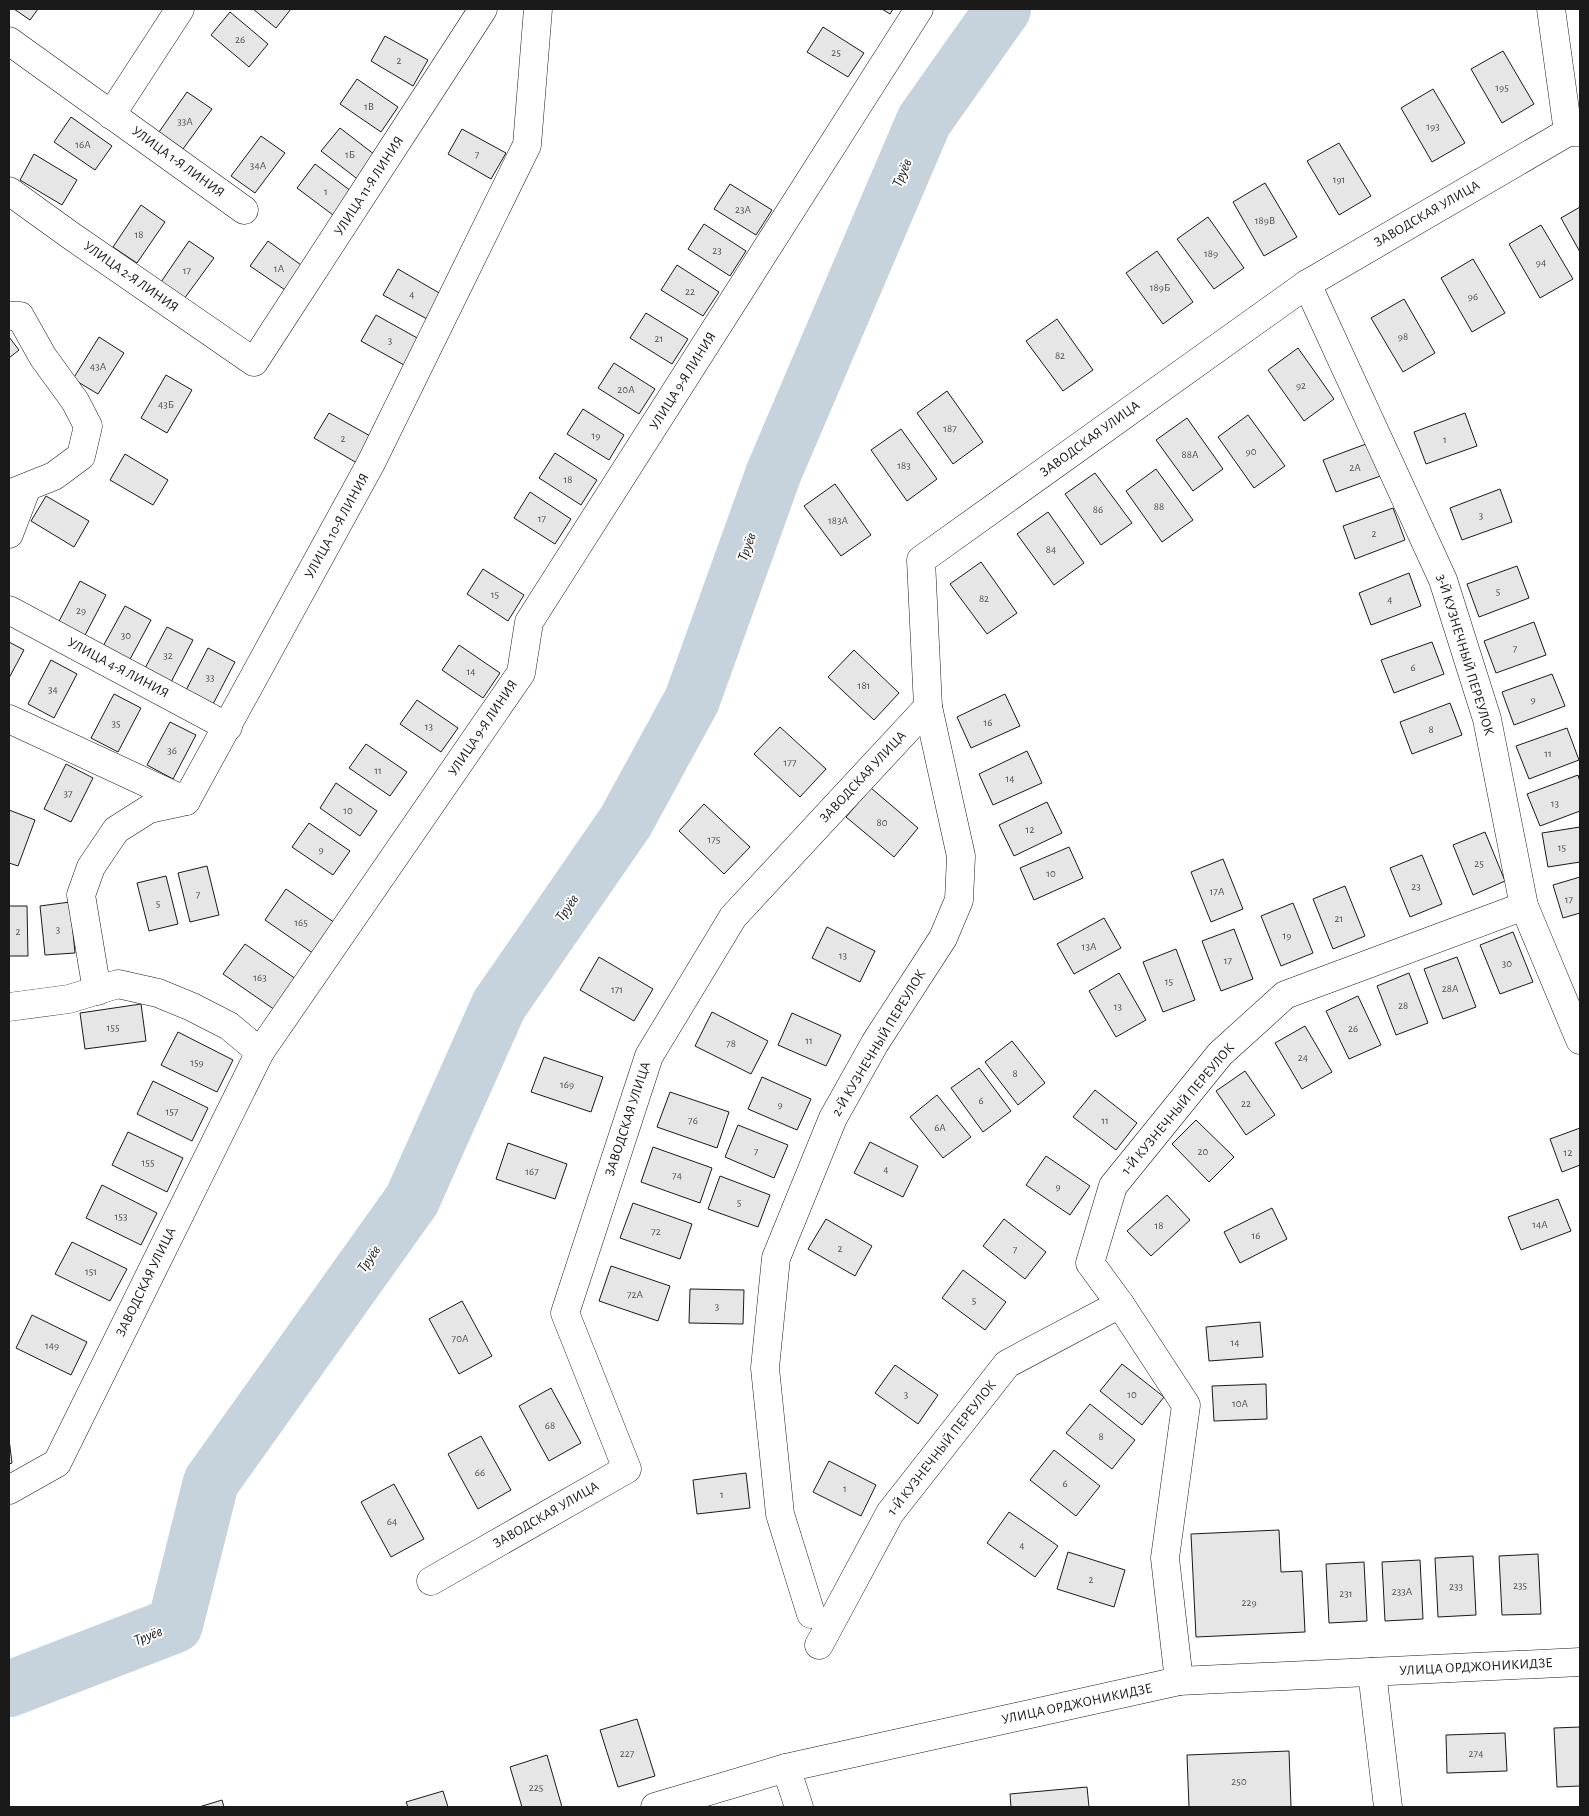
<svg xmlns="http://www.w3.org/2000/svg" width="1589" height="1816" font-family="'Alegreya Sans',sans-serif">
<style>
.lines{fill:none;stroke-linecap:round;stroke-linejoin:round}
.river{stroke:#c6d2dc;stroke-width:56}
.building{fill:#e6e6e6;stroke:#1a1a1a}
.minor-casing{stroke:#1a1a1a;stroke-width:29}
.minor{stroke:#fff;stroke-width:28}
.labels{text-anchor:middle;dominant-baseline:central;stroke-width:4;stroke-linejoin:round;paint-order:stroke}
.number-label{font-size:11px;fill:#4d4d4d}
.street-label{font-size:14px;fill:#1a1a1a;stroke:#fff}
.water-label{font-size:15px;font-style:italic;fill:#1a1a1a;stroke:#fff}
</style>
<rect width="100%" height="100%" fill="#fff"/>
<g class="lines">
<!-- river -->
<polyline class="river" points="9,1689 175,1625 211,1482 412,1200 499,1005 626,821 692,700 774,472 924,121 1003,9"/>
</g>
<!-- building -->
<g class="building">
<polygon points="14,9 38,9 30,20"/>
<polygon points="253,9 291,9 276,28"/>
<polygon points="882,9 893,9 890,14"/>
<polygon points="230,12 268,44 249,67 211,35"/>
<polygon points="823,27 864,53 848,77 807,52"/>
<polygon points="385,36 428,60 413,86 371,61"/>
<polygon points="1503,51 1534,104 1502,123 1471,69"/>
<polygon points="357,79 398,107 381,132 340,104"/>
<polygon points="1433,89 1465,143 1432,162 1401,108"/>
<polygon points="187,92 212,109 183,149 159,132"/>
<polygon points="71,117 112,146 95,170 54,142"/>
<polygon points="340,128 379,158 360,181 321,151"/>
<polygon points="462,129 506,153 491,179 448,154"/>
<polygon points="261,136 285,153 255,193 231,176"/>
<polygon points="1339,143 1371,196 1339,215 1307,161"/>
<polygon points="34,154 77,180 62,205 20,180"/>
<polygon points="315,164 355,194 337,218 297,188"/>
<polygon points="1265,183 1297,237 1264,256 1233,202"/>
<polygon points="730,184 772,210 756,235 714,209"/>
<polygon points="141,205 165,222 137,263 113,247"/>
<polygon points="1580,207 1580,252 1561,218"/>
<polygon points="1208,217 1244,268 1214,289 1177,239"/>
<polygon points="704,224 746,251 730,276 688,249"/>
<polygon points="1541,225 1573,279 1540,298 1509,244"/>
<polygon points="189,241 214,258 184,299 161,282"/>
<polygon points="268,241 308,270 291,294 250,266"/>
<polygon points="1157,251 1193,302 1163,324 1126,273"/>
<polygon points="1473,259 1505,313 1472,332 1441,278"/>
<polygon points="677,265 719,292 703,316 661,290"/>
<polygon points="398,269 441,294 427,319 383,295"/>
<polygon points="1404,299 1435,353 1403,372 1371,318"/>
<polygon points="646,313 688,339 672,364 630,338"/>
<polygon points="376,315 419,339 404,365 361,341"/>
<polygon points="1057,319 1093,370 1063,391 1026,341"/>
<polygon points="9,337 19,350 9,358"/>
<polygon points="99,337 124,353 98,394 73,379"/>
<polygon points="1298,348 1334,399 1304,421 1268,370"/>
<polygon points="614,363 655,389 639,414 598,388"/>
<polygon points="166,375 192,390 167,433 141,418"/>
<polygon points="947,391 983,442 953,464 917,413"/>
<polygon points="583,409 624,435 609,460 567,434"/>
<polygon points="329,413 372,437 357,463 314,438"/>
<polygon points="1465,413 1477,446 1426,464 1414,432"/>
<polygon points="1248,415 1285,466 1254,488 1218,437"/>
<polygon points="1187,418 1223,469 1193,491 1156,440"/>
<polygon points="901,429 937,479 907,501 871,450"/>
<polygon points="1374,441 1386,474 1336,492 1323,460"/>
<polygon points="555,453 597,480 581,505 539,478"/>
<polygon points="125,454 168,480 153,505 110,480"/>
<polygon points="1156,469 1193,520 1162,542 1126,491"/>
<polygon points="1095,473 1132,523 1101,545 1065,494"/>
<polygon points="835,484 871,535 841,556 804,506"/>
<polygon points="1500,489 1512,522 1462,540 1450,508"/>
<polygon points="530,492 571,519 555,544 514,518"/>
<polygon points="46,496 89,521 74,547 31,521"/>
<polygon points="1393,508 1405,540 1355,559 1343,526"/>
<polygon points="1048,512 1084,563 1054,585 1017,534"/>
<polygon points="981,562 1017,613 987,634 950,584"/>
<polygon points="1517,566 1529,598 1479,617 1467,584"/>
<polygon points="483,569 524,595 508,621 467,594"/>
<polygon points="1409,573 1421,606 1371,625 1359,593"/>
<polygon points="80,581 106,595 83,639 57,625"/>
<polygon points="125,606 151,620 128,663 101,650"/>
<polygon points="1534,622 1546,655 1496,673 1484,641"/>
<polygon points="167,627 193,640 170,684 144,670"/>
<polygon points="9,642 24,650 9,678"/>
<polygon points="1432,642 1444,674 1394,693 1381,660"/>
<polygon points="459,645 500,673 483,698 442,670"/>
<polygon points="208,648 235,662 212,706 185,692"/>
<polygon points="854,650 899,693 874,720 828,677"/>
<polygon points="51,660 77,674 54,718 28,704"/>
<polygon points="1552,674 1565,706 1514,725 1502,692"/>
<polygon points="114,694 141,708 118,752 91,738"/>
<polygon points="1005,694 1020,726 971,748 957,717"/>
<polygon points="417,700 458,728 441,752 400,724"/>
<polygon points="1450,703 1462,735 1412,754 1400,722"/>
<polygon points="170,722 196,735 173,779 147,765"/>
<polygon points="780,727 826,769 800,797 754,754"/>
<polygon points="1567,728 1579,760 1529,779 1516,746"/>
<polygon points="366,744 407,772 390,796 349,768"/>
<polygon points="1027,751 1042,783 993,805 979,774"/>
<polygon points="66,764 93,778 71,822 44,809"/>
<polygon points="1578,775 1580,782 1580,811 1540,826 1527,794"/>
<polygon points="336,783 377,811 360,836 320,808"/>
<polygon points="871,788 918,828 894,857 846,817"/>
<polygon points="1047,802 1062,833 1014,856 999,825"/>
<polygon points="704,804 750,847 724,874 679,831"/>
<polygon points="9,810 35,820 18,866 9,863"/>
<polygon points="309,823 350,851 333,875 292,847"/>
<polygon points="1580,827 1580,862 1548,867 1542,833"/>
<polygon points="1485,832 1505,881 1473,895 1453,845"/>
<polygon points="1069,847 1083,878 1034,900 1020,868"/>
<polygon points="1422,855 1442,904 1410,917 1390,868"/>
<polygon points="1223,859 1243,909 1211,922 1191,872"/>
<polygon points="207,866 219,915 190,922 178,873"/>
<polygon points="166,876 178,924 149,931 137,883"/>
<polygon points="1580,877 1580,913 1563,918 1553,885"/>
<polygon points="1345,886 1365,936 1333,949 1313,899"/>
<polygon points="286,889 338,925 317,956 265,920"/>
<polygon points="70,902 75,953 45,955 40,906"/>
<polygon points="1293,903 1313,953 1281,966 1261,916"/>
<polygon points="9,906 27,906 28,956 9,956"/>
<polygon points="1104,918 1121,948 1074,974 1057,944"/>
<polygon points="827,927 875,951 860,982 812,958"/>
<polygon points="1234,929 1253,979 1221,991 1202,941"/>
<polygon points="1513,932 1533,982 1500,994 1480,945"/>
<polygon points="245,944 296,979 275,1010 223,974"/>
<polygon points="1176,949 1195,1000 1163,1012 1143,962"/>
<polygon points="599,957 653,989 634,1021 580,990"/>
<polygon points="1457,957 1476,1007 1443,1019 1424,969"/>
<polygon points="1119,973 1146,1020 1116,1037 1089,991"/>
<polygon points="1409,973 1428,1023 1396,1035 1377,986"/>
<polygon points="1358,996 1381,1045 1349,1059 1326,1011"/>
<polygon points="141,1004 146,1041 85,1049 80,1013"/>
<polygon points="712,1012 768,1041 751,1074 695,1046"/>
<polygon points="792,1013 841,1035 826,1066 778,1045"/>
<polygon points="1305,1026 1332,1072 1302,1089 1275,1043"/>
<polygon points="178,1032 233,1060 217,1092 161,1065"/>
<polygon points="1012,1041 1045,1083 1018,1105 985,1062"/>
<polygon points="544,1057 603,1077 591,1112 531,1092"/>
<polygon points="979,1068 1011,1111 983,1132 951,1088"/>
<polygon points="1245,1071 1275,1115 1246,1135 1216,1091"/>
<polygon points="762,1077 811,1099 797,1130 748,1109"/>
<polygon points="153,1081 208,1108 192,1141 137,1114"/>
<polygon points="1095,1090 1137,1123 1116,1150 1073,1117"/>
<polygon points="670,1092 729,1112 717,1148 657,1127"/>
<polygon points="937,1095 971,1137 943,1158 910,1117"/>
<polygon points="1196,1120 1234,1157 1209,1182 1172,1144"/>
<polygon points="738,1125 788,1145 774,1178 725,1157"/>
<polygon points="1580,1128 1580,1165 1562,1172 1550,1139"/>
<polygon points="128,1132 183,1158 167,1192 112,1165"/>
<polygon points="870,1142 918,1166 903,1197 854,1173"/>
<polygon points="508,1143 567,1164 555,1199 496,1179"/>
<polygon points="653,1147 712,1168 700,1203 641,1182"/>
<polygon points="1046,1156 1090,1186 1070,1215 1026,1185"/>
<polygon points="720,1176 770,1195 758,1227 708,1209"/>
<polygon points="102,1185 157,1213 141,1245 86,1218"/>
<polygon points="1167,1195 1190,1220 1151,1256 1127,1231"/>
<polygon points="1558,1199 1571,1231 1521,1250 1508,1217"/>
<polygon points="633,1203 692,1224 680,1259 620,1238"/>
<polygon points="1272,1208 1287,1239 1240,1263 1224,1232"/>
<polygon points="826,1219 872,1246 855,1276 808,1249"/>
<polygon points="1004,1219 1046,1252 1025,1279 983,1246"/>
<polygon points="72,1242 127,1269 110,1301 55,1274"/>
<polygon points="611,1266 670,1286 658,1321 599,1301"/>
<polygon points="963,1270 1006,1302 985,1330 942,1298"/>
<polygon points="690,1289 744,1290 743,1324 689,1323"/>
<polygon points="462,1301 492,1356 459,1374 429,1319"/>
<polygon points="32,1315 87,1342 71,1375 16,1348"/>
<polygon points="1260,1322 1263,1357 1209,1361 1206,1327"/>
<polygon points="1122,1364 1164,1397 1142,1425 1100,1391"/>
<polygon points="895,1365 938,1395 918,1424 875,1393"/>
<polygon points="1266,1384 1267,1419 1214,1421 1212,1386"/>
<polygon points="551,1388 581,1443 549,1461 519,1406"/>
<polygon points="1090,1404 1135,1440 1112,1469 1066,1433"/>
<polygon points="481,1436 511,1490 478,1509 448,1454"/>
<polygon points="9,1439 12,1463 9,1464"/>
<polygon points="1054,1450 1100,1486 1076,1516 1030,1480"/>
<polygon points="829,1461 876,1485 861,1516 813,1492"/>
<polygon points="746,1473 750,1508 697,1514 693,1480"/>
<polygon points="394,1484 424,1539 391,1557 361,1502"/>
<polygon points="1009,1512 1058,1546 1035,1577 987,1543"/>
<polygon points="1279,1530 1281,1572 1302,1571 1305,1632 1196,1637 1191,1534"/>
<polygon points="1068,1552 1125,1570 1114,1607 1057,1589"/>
<polygon points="1538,1554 1541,1614 1502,1615 1499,1556"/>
<polygon points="1473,1556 1476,1615 1438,1617 1435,1558"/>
<polygon points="1420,1560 1423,1619 1385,1621 1382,1562"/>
<polygon points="1364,1562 1367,1621 1329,1623 1326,1564"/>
<polygon points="637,1719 655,1776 618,1787 600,1730"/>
<polygon points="1580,1727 1580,1786 1557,1787 1554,1728"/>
<polygon points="1505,1733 1507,1771 1447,1773 1446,1735"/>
<polygon points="1289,1751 1291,1807 1189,1807 1187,1755"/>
<polygon points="547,1755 562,1807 522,1807 510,1767"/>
<polygon points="1087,1787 1089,1807 1011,1807 1010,1794"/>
<polygon points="443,1791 448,1807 408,1807 406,1802"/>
<polygon points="222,1800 224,1807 199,1807"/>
</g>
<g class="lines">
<defs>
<g id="minor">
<polyline points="1551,9 1568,132"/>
<polyline points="9,41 244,210"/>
<polyline points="111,115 180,9"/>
<polyline points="9,191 70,235 254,362 483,9"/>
<polyline points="1307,284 1443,580 1487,719 1524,906 1580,1040"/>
<polyline points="9,316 20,316 43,357 75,401 88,426 81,456 54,476 9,494"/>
<polyline points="9,534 27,487"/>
<polyline points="9,610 228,727"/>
<polyline points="9,719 186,801"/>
<polyline points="97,991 81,895 91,867 116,830 149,809 186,801 371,463 527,145 538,9"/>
<polyline points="9,1007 69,999 118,984 158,993 192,1007 229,1026 260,1052 521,673 529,622 919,9"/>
<polyline points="9,1490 57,1463 260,1052"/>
<polyline points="431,1581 627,1469 565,1313 649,1056 733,917 928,707 921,560 1307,284 1568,132 1580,132"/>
<polyline points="811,1614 780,1514 765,1368 776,1258 833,1118 875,1043 943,938 959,900 961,856 928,707"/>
<polyline points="819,1645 890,1513 1007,1364 1120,1304"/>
<polyline points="1372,1672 1388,1807"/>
<polyline points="1179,1681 1165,1558 1186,1405 1120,1304 1090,1263 1113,1186 1220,1054 1285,995 1524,906"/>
<polyline points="786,1768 799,1807"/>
<polyline points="655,1807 786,1768 1179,1681 1580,1662"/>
</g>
</defs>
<!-- minor casing -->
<use href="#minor" class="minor-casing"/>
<!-- minor -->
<use href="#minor" class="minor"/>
</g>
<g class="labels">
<!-- number labels -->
<g class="number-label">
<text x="240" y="39">26</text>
<text x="836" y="52">25</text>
<text x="399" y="60">2</text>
<text x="1502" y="87">195</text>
<text x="369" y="106">1В</text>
<text x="185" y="121">33А</text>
<text x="1433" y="126">193</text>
<text x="83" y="144">16А</text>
<text x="350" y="154">1Б</text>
<text x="477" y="154">7</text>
<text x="258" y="165">34А</text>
<text x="1339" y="179">191</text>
<text x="326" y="191">1</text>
<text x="743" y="209">23А</text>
<text x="1265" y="220">189В</text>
<text x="139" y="234">18</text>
<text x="717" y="250">23</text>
<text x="1211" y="253">189</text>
<text x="1541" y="262">94</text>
<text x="279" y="268">1А</text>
<text x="187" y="270">17</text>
<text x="1160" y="287">189Б</text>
<text x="690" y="291">22</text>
<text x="412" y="294">4</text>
<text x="1473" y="296">96</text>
<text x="1403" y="336">98</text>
<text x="659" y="338">21</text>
<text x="390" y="340">3</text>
<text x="1060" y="355">82</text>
<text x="98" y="366">43А</text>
<text x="1301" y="385">92</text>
<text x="626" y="389">20А</text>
<text x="166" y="404">43Б</text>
<text x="950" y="428">187</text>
<text x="596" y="435">19</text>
<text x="343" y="438">2</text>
<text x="1445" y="439">1</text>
<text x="1251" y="451">90</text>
<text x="1190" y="454">88А</text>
<text x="904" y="465">183</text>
<text x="1355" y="467">2А</text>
<text x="568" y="479">18</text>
<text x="1159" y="506">88</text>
<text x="1098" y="509">86</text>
<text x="1481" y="515">3</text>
<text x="542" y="518">17</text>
<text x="838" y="520">183А</text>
<text x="1374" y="533">2</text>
<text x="1051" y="549">84</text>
<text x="1498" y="591">5</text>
<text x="495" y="594">15</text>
<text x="984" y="598">82</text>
<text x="1390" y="599">4</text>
<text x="81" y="610">29</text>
<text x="126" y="635">30</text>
<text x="1515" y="648">7</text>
<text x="168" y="655">32</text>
<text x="1413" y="667">6</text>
<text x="471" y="671">14</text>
<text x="210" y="677">33</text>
<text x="864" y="685">181</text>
<text x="53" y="689">34</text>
<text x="1533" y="699">9</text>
<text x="988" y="722">16</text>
<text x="116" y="723">35</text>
<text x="429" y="726">13</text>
<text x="1431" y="729">8</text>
<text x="172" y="750">36</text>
<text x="1548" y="753">11</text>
<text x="790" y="762">177</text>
<text x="378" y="770">11</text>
<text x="1010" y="778">14</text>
<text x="68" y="793">37</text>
<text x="1555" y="803">13</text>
<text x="348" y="810">10</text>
<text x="882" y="822">80</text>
<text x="1030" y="829">12</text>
<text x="714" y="839">175</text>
<text x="1562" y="847">15</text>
<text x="321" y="849">9</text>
<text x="1479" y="863">25</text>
<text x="1051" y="873">10</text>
<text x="1416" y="886">23</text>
<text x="1217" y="891">17А</text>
<text x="198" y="894">7</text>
<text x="1569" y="899">17</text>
<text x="158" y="903">5</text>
<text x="1339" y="918">21</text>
<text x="301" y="922">165</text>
<text x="58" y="929">3</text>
<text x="18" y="931">2</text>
<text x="1287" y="935">19</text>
<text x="1089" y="946">13А</text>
<text x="843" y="955">13</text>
<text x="1228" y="960">17</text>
<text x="1507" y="963">30</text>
<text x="260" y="977">163</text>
<text x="1169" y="981">15</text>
<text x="1450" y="988">28А</text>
<text x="617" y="989">171</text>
<text x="1403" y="1005">28</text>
<text x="1118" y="1006">13</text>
<text x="113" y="1027">155</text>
<text x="1353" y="1028">26</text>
<text x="809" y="1040">11</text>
<text x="731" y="1043">78</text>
<text x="1303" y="1057">24</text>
<text x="197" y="1062">159</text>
<text x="1015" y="1073">8</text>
<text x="567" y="1084">169</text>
<text x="981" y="1100">6</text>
<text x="1246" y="1103">22</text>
<text x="780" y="1104">9</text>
<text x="172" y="1111">157</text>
<text x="693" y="1120">76</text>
<text x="1105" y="1120">11</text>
<text x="940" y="1127">6А</text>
<text x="756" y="1151">7</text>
<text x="1203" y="1151">20</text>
<text x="1568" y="1152">12</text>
<text x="148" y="1162">155</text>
<text x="886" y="1169">4</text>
<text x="532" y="1171">167</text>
<text x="677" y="1175">74</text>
<text x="1058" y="1186">9</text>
<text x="739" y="1202">5</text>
<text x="121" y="1216">153</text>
<text x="1540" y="1224">14А</text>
<text x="1159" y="1225">18</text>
<text x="656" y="1231">72</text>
<text x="1256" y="1235">16</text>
<text x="840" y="1248">2</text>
<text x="1015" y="1249">7</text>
<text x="91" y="1271">151</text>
<text x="635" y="1294">72А</text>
<text x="974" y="1300">5</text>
<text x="717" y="1306">3</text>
<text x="460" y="1338">70А</text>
<text x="1235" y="1342">14</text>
<text x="52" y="1345">149</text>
<text x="906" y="1394">3</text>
<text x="1132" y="1394">10</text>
<text x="1240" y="1403">10А</text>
<text x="550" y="1425">68</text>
<text x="1101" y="1436">8</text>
<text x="480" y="1472">66</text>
<text x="1065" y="1483">6</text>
<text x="845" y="1488">1</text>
<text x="722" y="1494">1</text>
<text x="392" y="1521">64</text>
<text x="1022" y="1545">4</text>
<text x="1091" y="1579">2</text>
<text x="1520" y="1585">235</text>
<text x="1456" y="1586">233</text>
<text x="1402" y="1591">233А</text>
<text x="1346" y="1593">231</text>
<text x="1249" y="1602">229</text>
<text x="627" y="1753">227</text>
<text x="1476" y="1753">274</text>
<text x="1239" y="1781">250</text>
<text x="536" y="1787">225</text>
</g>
<!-- street labels -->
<g class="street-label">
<text transform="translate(178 162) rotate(36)">УЛИЦА 1-Я ЛИНИЯ</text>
<text transform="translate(369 186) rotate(-57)">УЛИЦА 11-Я ЛИНИЯ</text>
<text transform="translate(1427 214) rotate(-30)">ЗАВОДСКАЯ УЛИЦА</text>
<text transform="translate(131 277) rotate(35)">УЛИЦА 2-Я ЛИНИЯ</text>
<text transform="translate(683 381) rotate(-58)">УЛИЦА 9-Я ЛИНИЯ</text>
<text transform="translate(1090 439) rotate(-36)">ЗАВОДСКАЯ УЛИЦА</text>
<text transform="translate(337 526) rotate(-61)">УЛИЦА 10-Я ЛИНИЯ</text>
<text transform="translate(1465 655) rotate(73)">3-Й КУЗНЕЧНЫЙ ПЕРЕУЛОК</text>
<text transform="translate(118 668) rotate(28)">УЛИЦА 4-Я ЛИНИЯ</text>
<text transform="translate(483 728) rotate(-56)">УЛИЦА 9-Я ЛИНИЯ</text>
<text transform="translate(863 777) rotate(-47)">ЗАВОДСКАЯ УЛИЦА</text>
<text transform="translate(879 1043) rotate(-59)">2-Й КУЗНЕЧНЫЙ ПЕРЕУЛОК</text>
<text transform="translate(1178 1109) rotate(-50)">1-Й КУЗНЕЧНЫЙ ПЕРЕУЛОК</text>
<text transform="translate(628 1119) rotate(-72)">ЗАВОДСКАЯ УЛИЦА</text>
<text transform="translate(146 1282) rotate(-64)">ЗАВОДСКАЯ УЛИЦА</text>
<text transform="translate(942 1448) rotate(-52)">1-Й КУЗНЕЧНЫЙ ПЕРЕУЛОК</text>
<text transform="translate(546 1515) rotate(-30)">ЗАВОДСКАЯ УЛИЦА</text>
<text transform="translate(1476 1667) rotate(-3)">УЛИЦА ОРДЖОНИКИДЗЕ</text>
<text transform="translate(1077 1704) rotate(-12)">УЛИЦА ОРДЖОНИКИДЗЕ</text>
</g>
<!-- water labels -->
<g class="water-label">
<text transform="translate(902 173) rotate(-67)">Труёв</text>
<text transform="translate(747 547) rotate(-70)">Труёв</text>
<text transform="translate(567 908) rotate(-55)">Труёв</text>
<text transform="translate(369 1259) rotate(-55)">Труёв</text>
<text transform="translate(148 1636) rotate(-21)">Труёв</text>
</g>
</g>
<!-- border -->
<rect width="1589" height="1816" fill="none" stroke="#1a1a1a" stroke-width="20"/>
</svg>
